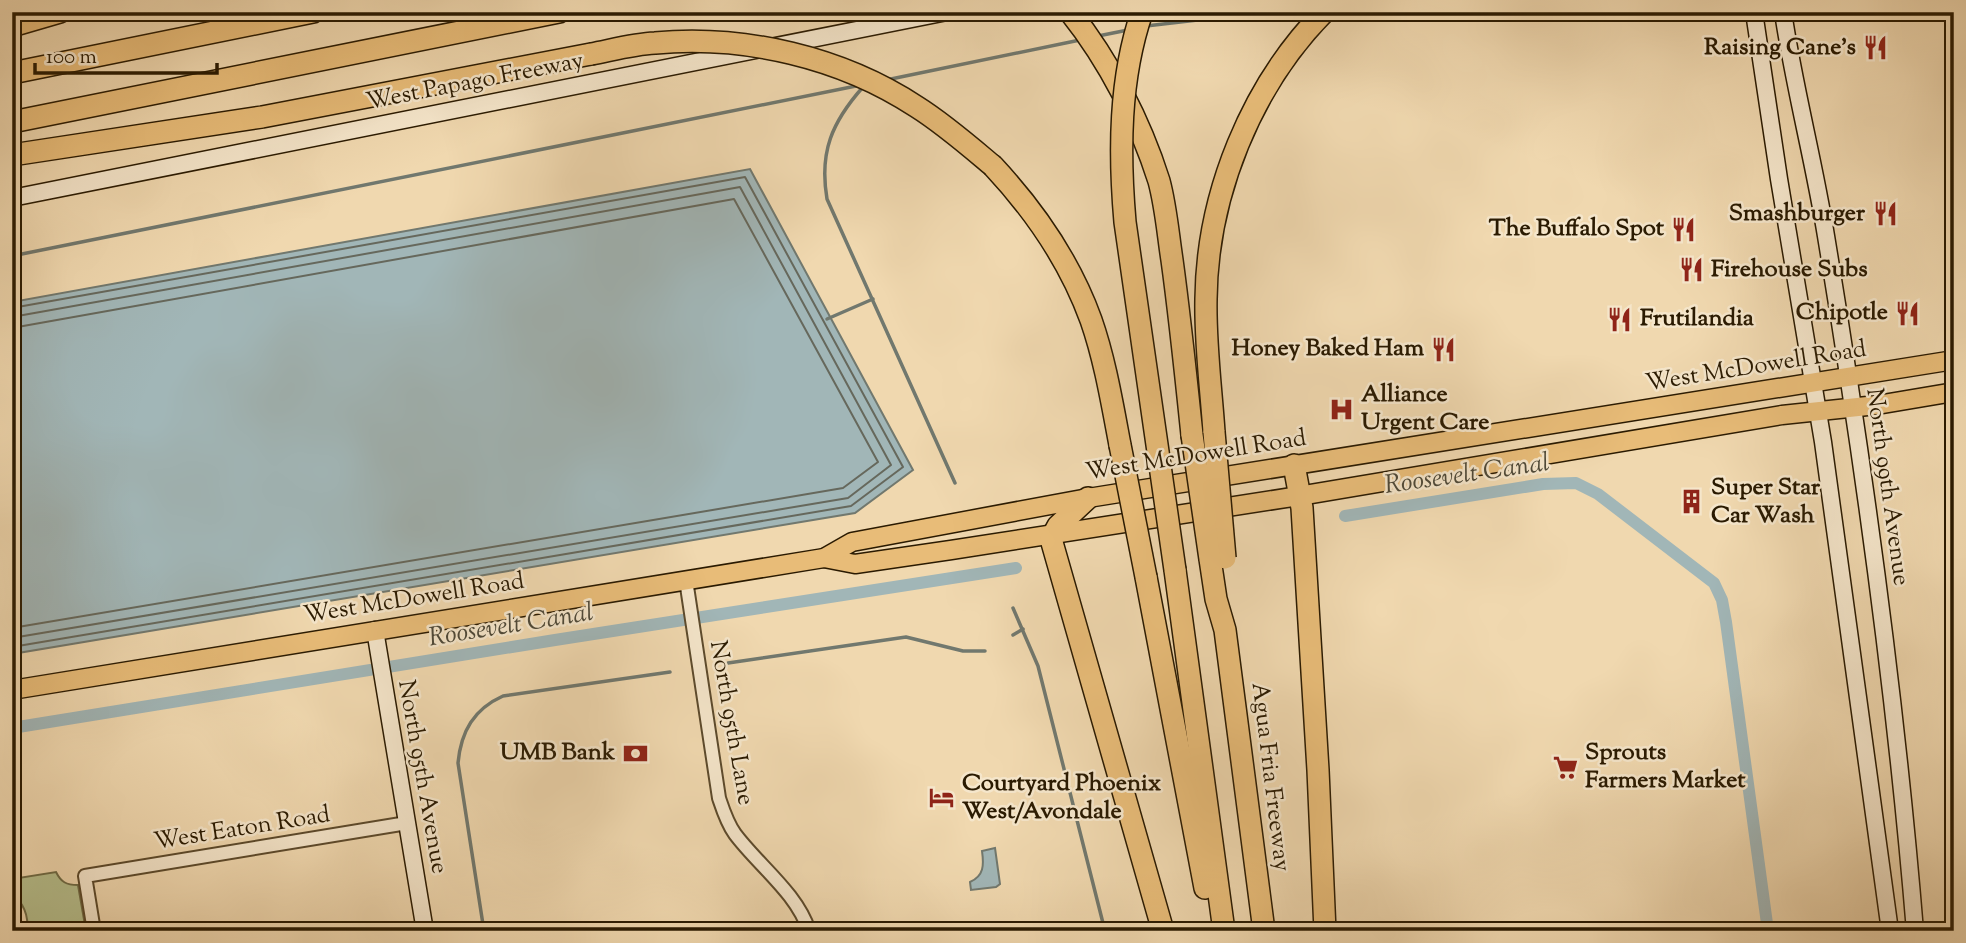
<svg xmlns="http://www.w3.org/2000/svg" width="1966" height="943" font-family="'Sorts Mill Goudy',serif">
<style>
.green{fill:#b6bf8d;stroke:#706c47;stroke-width:2}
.water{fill:#a1b6b7;stroke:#71786e;stroke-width:2}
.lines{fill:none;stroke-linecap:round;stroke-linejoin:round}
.shore{stroke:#66685c;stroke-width:2}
.stream{stroke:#71786e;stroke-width:3.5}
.canal{stroke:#a1b6b7;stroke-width:12}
.street-casing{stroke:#5c4a2c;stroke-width:16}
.secondary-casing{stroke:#2a1a01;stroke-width:19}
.primary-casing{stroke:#2a1a01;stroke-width:21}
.highway-casing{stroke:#2a1a01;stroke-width:24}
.street{stroke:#f5e6cb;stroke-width:12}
.secondary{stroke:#f5e6cb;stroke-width:16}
.primary{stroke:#e8bc78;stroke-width:18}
.highway{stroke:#e8bc78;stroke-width:21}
.highway-bridge-casing{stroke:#2a1a01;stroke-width:24;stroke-linecap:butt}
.highway-bridge{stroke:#e8bc78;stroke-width:21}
.labels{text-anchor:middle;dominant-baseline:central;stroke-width:5;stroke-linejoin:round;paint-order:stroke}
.poi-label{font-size:24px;font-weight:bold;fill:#2a1a01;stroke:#f5e6cb;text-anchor:end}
.street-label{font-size:24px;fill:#2a1a01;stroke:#f5e6cb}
.water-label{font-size:26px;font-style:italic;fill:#4e4938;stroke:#f5e6cb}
</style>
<rect width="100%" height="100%" fill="#f0d8af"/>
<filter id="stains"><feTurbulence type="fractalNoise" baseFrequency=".00286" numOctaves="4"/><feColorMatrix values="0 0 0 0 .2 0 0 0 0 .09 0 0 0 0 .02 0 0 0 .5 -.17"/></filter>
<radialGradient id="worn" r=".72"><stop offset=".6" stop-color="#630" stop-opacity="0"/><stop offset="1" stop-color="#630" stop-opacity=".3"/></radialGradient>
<!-- green -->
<path class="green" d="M 56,872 C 61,882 66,885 78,885 L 86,931 L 27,931 C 29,914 23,904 12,892 L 12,879 Z"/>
<!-- water -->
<g class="water">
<polygon points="750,169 913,470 855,513 12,654 12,302"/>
<path d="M 995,848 L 1000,884 L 996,887 L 971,890 L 970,882 C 984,876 984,865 982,851 Z"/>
</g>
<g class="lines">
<!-- shore -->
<g class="shore">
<polyline points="12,308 745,177 903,467 851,506 12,647"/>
<polyline points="12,317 740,187 891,465 848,498 12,638"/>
<polyline points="12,328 734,199 878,462 843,488 12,628"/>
</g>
<!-- stream -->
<g class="stream">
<polyline points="1146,26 1232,16 1292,12"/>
<polyline points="1098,36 1128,30"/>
<polyline points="886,80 1080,40"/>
<path d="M 863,87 C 832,122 819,152 827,199 L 955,483"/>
<polyline points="12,256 861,85"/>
<polyline points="827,319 873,299"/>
<polyline points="1013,608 1038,666 1105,931"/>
<polyline points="1013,635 1023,629"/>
<polyline points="728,663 906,637 963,651 985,651"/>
<path d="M 484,931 L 458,763 C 461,731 474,709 503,696 L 670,672"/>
</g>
<!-- canal -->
<g class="canal">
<polyline points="1345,516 1543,484 1576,483 1598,494 1714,583 1722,600 1726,622 1768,931"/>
<polyline points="12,728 555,640 1016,568"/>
</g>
<defs>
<g id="street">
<path d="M 686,580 L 719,798 C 723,810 727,823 735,834 C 758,865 797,893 809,931"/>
<polyline points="94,931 85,876 407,823"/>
</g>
<g id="secondary">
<polyline points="1754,12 1779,179 1823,442 1890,931"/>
<path d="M 1783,12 C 1794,87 1814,161 1826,236 C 1864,466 1896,698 1915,931"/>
<polyline points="12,198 947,12"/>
<polyline points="375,630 425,931"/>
</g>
<g id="primary">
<polyline points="824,558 855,564 951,550 1299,496 1782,415 1877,405 1954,392"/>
<polyline points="12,690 824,558 852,542 1088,498 1954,360"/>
</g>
<g id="highway">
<path d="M 1070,12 C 1109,61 1140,121 1159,181 C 1166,207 1168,234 1172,260 C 1180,318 1186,377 1192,435"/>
<polyline points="12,26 60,12"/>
<polyline points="12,73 313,12"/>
<polyline points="12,122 559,12"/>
<polyline points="12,155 262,117 591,54"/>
<path d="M 993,166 C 1035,211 1070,262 1091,320 C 1105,360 1112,403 1120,445"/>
<path d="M 1214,432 C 1211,388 1205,343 1206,299 C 1207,195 1251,86 1324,12"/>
<polyline points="1294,465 1302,508 1318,770 1325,931"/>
<polyline points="1088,498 1058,526 1051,539 1163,931"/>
<polyline points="1210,559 1216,599 1225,630 1264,931"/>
<polyline points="1175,570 1224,931"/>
<polyline points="1146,577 1205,888"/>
</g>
</defs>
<!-- street casing -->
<use href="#street" class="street-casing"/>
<!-- secondary casing -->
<use href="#secondary" class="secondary-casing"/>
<!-- primary casing -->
<use href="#primary" class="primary-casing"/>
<!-- highway casing -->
<use href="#highway" class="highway-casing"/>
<!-- street -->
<use href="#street" class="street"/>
<!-- secondary -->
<use href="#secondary" class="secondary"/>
<!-- primary -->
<use href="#primary" class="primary"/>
<!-- highway -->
<use href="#highway" class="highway"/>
<defs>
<g id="highway-bridge">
<path d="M 1142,12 C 1119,79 1119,153 1125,222 L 1175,570"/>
<path d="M 591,54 C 612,50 634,44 655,43 C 745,35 841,57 917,107 C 944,124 968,145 993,166"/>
<polyline points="1214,432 1225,558"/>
<polyline points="1192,435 1210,559"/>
<polyline points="1120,445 1146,577"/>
</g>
</defs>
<!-- highway-bridge casing -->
<use href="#highway-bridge" class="highway-bridge-casing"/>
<!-- highway-bridge -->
<use href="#highway-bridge" class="highway-bridge"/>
</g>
<!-- icons -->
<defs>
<symbol id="restaurant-bare" viewBox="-9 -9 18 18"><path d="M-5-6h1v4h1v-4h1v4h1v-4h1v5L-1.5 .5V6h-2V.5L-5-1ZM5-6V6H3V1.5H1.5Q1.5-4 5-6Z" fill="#8f2418" stroke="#f5e6cb" stroke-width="2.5" paint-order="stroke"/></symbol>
<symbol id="hospital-bare" viewBox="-9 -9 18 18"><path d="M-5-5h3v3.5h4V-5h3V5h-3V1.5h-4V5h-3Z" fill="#8f2418" stroke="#f5e6cb" stroke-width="2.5" paint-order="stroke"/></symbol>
<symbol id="building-bare" viewBox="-9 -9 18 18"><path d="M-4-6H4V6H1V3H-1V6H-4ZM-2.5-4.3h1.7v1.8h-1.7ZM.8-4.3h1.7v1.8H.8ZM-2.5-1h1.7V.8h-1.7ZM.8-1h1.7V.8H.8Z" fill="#8f2418" stroke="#f5e6cb" stroke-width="2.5" paint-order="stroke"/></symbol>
<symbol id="bank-bare" viewBox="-9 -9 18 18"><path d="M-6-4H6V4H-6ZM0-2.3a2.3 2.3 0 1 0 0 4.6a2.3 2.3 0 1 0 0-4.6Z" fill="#8f2418" stroke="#f5e6cb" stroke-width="2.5" paint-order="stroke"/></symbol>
<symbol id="supermarket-bare" viewBox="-9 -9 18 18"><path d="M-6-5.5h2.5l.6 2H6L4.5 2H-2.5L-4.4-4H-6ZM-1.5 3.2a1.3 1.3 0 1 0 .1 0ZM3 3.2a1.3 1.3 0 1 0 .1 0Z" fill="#8f2418" stroke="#f5e6cb" stroke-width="2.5" paint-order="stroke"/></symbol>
<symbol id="hotel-bare" viewBox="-9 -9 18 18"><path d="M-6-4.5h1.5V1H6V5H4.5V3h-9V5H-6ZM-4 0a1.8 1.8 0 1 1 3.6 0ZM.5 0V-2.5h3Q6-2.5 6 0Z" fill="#8f2418" stroke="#f5e6cb" stroke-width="2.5" paint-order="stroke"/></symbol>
</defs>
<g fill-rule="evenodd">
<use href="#restaurant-bare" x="1858" y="30" width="35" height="35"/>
<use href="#restaurant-bare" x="1868" y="196" width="35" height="35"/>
<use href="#restaurant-bare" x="1666" y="212" width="35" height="35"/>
<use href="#restaurant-bare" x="1674" y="252" width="35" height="35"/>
<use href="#restaurant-bare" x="1890" y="296" width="35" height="35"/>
<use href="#restaurant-bare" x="1602" y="302" width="35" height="35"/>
<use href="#restaurant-bare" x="1426" y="332" width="35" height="35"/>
<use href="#hospital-bare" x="1324" y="392" width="35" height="35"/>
<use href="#building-bare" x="1674" y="484" width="35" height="35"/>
<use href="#bank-bare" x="618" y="736" width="35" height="35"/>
<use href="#supermarket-bare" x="1548" y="750" width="35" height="35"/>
<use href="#hotel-bare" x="924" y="780" width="35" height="35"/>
</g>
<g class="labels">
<!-- poi labels -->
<g class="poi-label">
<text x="1856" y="48">Raising Cane's</text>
<text x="1865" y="214">Smashburger</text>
<text x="1664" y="229">The Buffalo Spot</text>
<text x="1711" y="270" text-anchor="start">Firehouse Subs</text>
<text x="1888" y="313">Chipotle</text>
<text x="1640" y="319" text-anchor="start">Frutilandia</text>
<text x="1424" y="349">Honey Baked Ham</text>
<text x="1361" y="395" text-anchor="start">Alliance<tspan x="1361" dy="28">Urgent Care</tspan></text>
<text x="1711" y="488" text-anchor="start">Super Star<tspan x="1711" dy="28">Car Wash</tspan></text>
<text x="615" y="753">UMB Bank</text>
<text x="1585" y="753" text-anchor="start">Sprouts<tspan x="1585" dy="28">Farmers Market</tspan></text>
<text x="962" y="784" text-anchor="start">Courtyard Phoenix<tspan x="962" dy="28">West/Avondale</tspan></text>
</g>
<!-- street labels -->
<g class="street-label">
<text transform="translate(475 82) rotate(-11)">West Papago Freeway</text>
<text transform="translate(1756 367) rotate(-9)">West McDowell Road</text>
<text transform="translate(1196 456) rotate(-9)">West McDowell Road</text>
<text transform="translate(1887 487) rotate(82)">North 99th Avenue</text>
<text transform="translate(414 599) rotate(-9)">West McDowell Road</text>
<text transform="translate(731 723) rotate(80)">North 95th Lane</text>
<text transform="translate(422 777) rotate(80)">North 95th Avenue</text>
<text transform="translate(1270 777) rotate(83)">Agua Fria Freeway</text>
<text transform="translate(242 829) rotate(-9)">West Eaton Road</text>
</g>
<!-- water labels -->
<g class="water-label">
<text transform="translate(1467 475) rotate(-8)">Roosevelt Canal</text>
<text transform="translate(511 626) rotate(-9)">Roosevelt Canal</text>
</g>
</g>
<!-- margin -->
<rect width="1966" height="943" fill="none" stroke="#f0d8af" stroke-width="42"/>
<rect x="14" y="14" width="1938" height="915" fill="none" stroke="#2a1a01" stroke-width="3.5"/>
<rect x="21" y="21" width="1924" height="901" fill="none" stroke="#2a1a01" stroke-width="2"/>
<!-- scale -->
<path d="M35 63v10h182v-10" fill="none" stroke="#2a1a01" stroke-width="3.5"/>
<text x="46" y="63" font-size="21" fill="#2a1a01" stroke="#f5e6cb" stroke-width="5" paint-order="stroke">100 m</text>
<rect width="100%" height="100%" filter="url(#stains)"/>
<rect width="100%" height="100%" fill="url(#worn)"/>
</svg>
